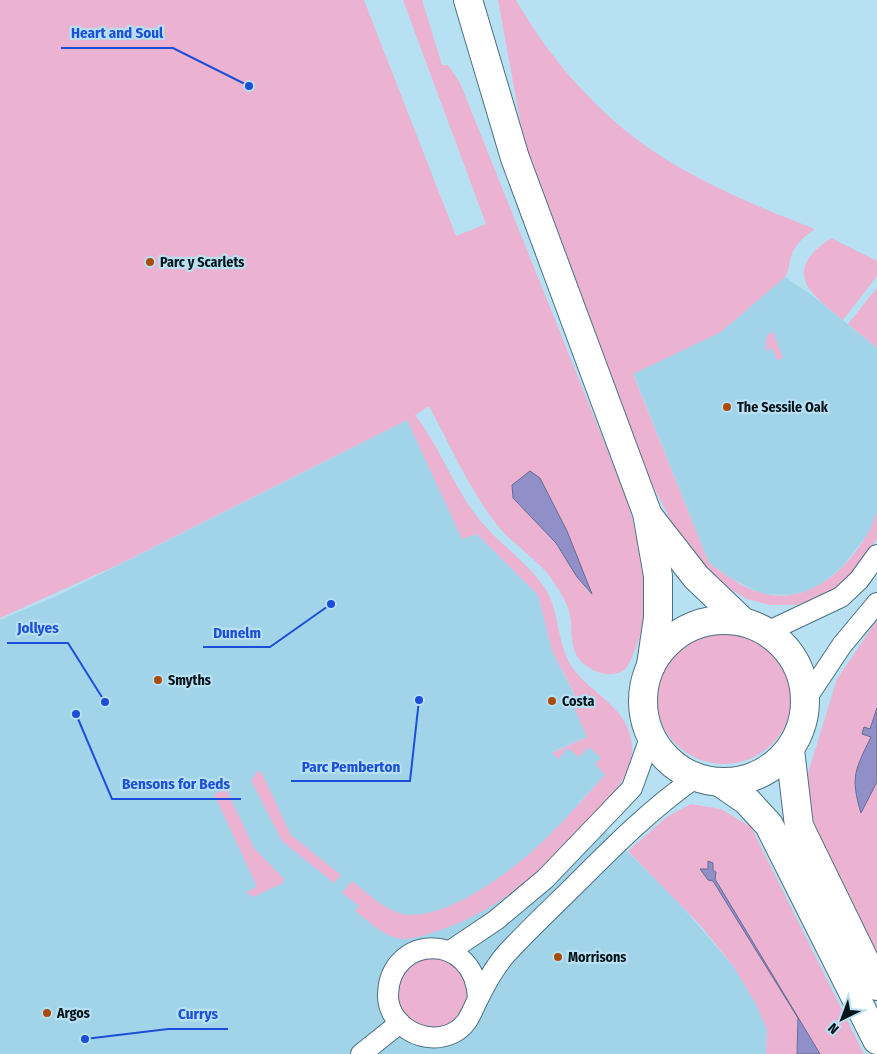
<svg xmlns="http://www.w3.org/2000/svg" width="877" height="1054" font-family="'Fira Sans Condensed',sans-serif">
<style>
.built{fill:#a2d4e9}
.green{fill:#ecb2d1;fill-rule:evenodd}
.water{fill:#918fc7;stroke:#676a93}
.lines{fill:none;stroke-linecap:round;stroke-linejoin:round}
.minor-casing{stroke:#4b7181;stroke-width:22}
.primary-casing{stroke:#4b7181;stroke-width:30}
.minor{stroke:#fff;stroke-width:20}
.primary{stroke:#fff;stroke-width:28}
.poi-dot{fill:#ac4a0a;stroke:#b7e1f3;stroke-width:2}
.labels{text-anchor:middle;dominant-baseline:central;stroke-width:4.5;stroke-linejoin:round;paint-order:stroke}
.poi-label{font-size:14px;font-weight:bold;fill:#041319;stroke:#b7e1f3;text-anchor:start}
.leader{fill:none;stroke:#1d4ed8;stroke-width:2}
.callout-dot{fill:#1d4ed8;stroke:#b7e1f3;stroke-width:2}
.callout-label{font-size:15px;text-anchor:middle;font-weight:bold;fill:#1d4ed8;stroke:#b7e1f3;stroke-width:4.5;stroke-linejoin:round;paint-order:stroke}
</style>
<rect width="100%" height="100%" fill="#b7e1f3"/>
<!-- built -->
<g class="built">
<polygon points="785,277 813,296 877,348 877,512 868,534 843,566 816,589 790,595 762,594 732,579 709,563 633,373 721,332"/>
<polygon points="407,420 462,539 477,534 538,595 552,651 575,696 571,699 587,737 553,752 568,748 589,747 601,758 605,775 578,804 673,896 734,967 756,1004 767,1030 766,1054 0,1054 0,620 61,594"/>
</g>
<!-- green -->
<g class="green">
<path d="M 0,0 L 364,0 L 456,236 L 486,224 L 403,0 L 422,0 L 442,65 L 448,65 L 460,83 L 627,499 C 641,550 656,603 633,655 C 629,665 625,673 613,674 C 602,676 586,668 579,659 C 569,646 573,626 569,611 C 566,601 559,590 553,581 C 542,563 511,543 497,525 C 469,489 450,445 429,406 L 415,415 C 436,441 452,482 473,511 C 493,540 525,559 545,588 C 559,610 557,639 569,662 C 586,692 624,703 631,739 C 638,773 608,798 587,821 C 543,868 505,907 443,929 C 431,933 418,938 405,939 C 387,940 369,921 355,911 L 359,906 L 342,893 L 352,881 C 365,891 380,906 396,912 C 434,927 500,879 528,855 C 556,831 580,802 605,775 L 595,764 L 601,758 L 589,747 L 579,757 L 568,748 L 558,759 L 552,753 L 587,737 L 570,698 L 575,695 L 552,651 L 538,595 L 477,534 L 462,539 L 407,420 L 122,563 L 0,618 ZM 530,471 L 540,478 L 567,531 L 589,593 L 556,543 L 513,498 Z"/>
<path d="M 498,0 L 516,0 C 550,59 597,113 653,151 C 700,183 763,209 815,229 C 805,236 794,245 791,257 C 789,265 789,270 785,277 L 721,332 L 633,374 L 709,563 C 725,574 742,588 762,593 C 807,606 847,570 868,533 C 872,527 873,519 877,512 L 877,539 L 847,578 L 837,588 L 818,598 L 796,605 L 770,605 L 747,599 L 718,582 L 680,538 L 629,440 L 527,158 Z"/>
<path d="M 831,238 L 877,261 L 877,276 L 843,320 C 809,293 781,272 831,238 Z"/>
<polygon points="876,289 877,290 877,348 848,324"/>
<polygon points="773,332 783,358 777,360 772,348 765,351 767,335"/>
<path d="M 877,620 L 877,708 L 870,730 L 863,734 L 871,737 C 857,765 848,781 861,813 L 877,782 L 877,959 L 875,960 L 814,825 L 805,783 L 837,679 Z"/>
<circle cx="724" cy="696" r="68"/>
<polygon points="258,771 262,773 291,835 341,875 334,883 282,841 251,780"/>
<polygon points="226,789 254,848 284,879 283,883 253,897 246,892 257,887 214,794"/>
<path d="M 691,804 L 721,809 L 751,827 L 864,1054 L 820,1054 L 798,1018 L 797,1054 L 766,1054 L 767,1030 L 756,1004 L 734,967 L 700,925 L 628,851 L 668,816 ZM 701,869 L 716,872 L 715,878 L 793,1010 L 713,881 L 708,880 Z"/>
<path d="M 429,957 L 451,961 L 470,987 L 468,1009 L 445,1029 C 437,1028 421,1029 414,1025 C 384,1007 397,966 429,957 Z"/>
</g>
<!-- water -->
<g class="water">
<polygon points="530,471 540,478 567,531 592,594 577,577 556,543 513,498 512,485"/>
<path d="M 877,708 L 877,782 L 861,813 C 850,777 855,770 871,737 L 862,734 L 864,727 L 870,729 Z"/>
<polygon points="708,861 713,863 713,870 716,872 715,879 820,1054 797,1054 798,1018 713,881 708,880 700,869 708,869"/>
</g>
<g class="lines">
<defs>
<g id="minor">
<polyline points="767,632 841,597 859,580 877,555"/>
<polyline points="806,699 842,645 877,603"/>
<polyline points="450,951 496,920 545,879 615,806 632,788 650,738"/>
<path d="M 478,998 C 475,931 390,934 388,994 C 387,1026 425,1047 453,1033 C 469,1025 471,1012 479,997 C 486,983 496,965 507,953 C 530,928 555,905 579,881 C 616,844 652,808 695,778"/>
<polyline points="361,1054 400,1023"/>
</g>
<g id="primary">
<polyline points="468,0 515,158 647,513 658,576 658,618 651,665"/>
<polyline points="650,518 696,577 742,621"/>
<circle cx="724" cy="701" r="81"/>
<polyline points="790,750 799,826 877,986"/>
<polyline points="721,783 747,801 769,825 877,1040"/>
</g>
</defs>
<!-- minor casing -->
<use href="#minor" class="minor-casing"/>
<!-- primary casing -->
<use href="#primary" class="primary-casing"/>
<!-- minor -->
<use href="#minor" class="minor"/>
<!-- primary -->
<use href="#primary" class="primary"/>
</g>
<!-- markers -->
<g class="poi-dot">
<circle cx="150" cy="262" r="5"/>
<circle cx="727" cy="407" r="5"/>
<circle cx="158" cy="680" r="5"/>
<circle cx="552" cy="701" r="5"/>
<circle cx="558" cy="957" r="5"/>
<circle cx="47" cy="1013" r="5"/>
</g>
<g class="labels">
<!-- poi labels -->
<g class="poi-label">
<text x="160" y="262">Parc y Scarlets</text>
<text x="737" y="407">The Sessile Oak</text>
<text x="168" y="680">Smyths</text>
<text x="562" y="701">Costa</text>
<text x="568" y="957">Morrisons</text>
<text x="57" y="1013">Argos</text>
</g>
</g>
<!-- callouts -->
<path class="leader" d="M249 86L173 48H61M105 702L68 643H7M331 604L270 647H203M419 700L410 781H291M76 714L112 799H241M85 1039L168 1029H228"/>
<g class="callout-dot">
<circle cx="249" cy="86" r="5"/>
<circle cx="105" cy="702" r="5"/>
<circle cx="331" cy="604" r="5"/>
<circle cx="419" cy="700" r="5"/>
<circle cx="76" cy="714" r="5"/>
<circle cx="85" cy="1039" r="5"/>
</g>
<g class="callout-label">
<text x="117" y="38">Heart and Soul</text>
<text x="38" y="633">Jollyes</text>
<text x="237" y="638">Dunelm</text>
<text x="351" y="772">Parc Pemberton</text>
<text x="176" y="789">Bensons for Beds</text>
<text x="198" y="1019">Currys</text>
</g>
<!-- north arrow -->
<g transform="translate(842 1019) rotate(222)" stroke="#b7e1f3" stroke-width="4" paint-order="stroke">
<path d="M0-4L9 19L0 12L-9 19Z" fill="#041319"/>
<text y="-8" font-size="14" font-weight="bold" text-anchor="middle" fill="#041319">N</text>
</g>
</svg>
